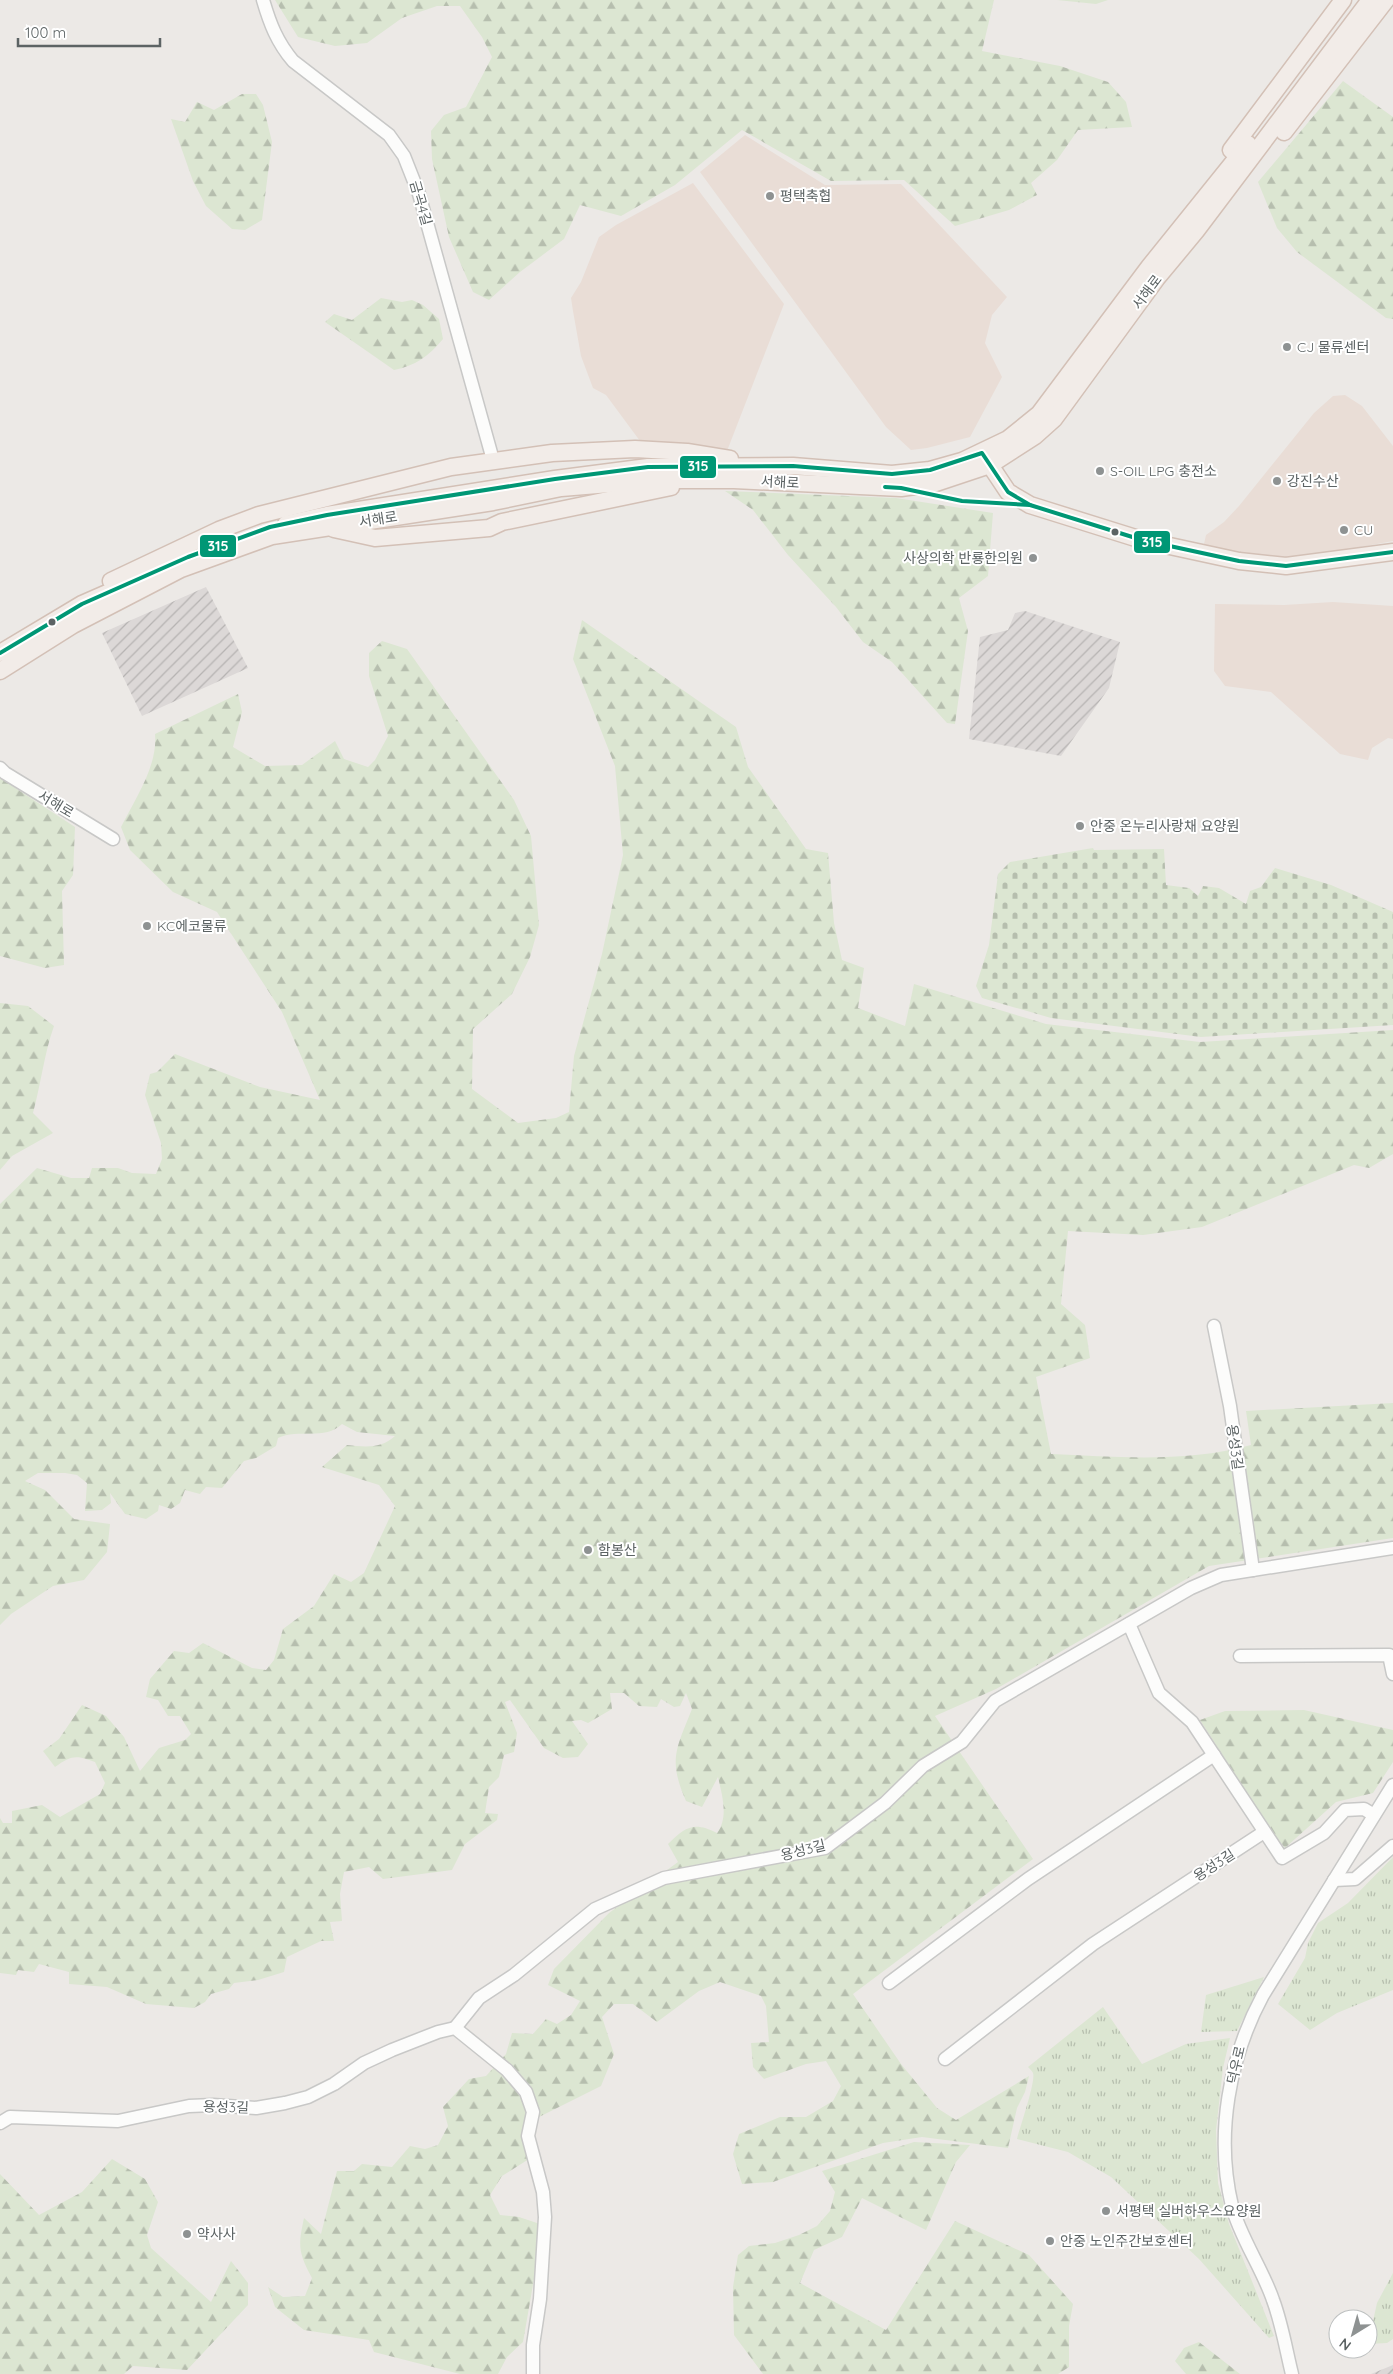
<svg xmlns="http://www.w3.org/2000/svg" width="1393" height="2374" font-family="Quicksand,'Noto Sans KR',sans-serif">
<style>
.commercial{fill:#e9ddd6}
.industrial{fill:url(#industrial-furrows)}
.grass{fill:url(#grass-tufts)}
.forest{fill:url(#forest-firs)}
.cemetery{fill:url(#cemetery-stones)}
.lines{fill:none;stroke-linecap:round;stroke-linejoin:round}
.minor-casing{stroke:#c8c8c7;stroke-width:15}
.major-casing{stroke:#d3c0b6;stroke-width:19}
.minor{stroke:#fcfcfb;stroke-width:12}
.major{stroke:#f2ece8;stroke-width:16}
.bus-1-casing{stroke:#fff;stroke-width:8}
.bus-1{stroke:#009775;stroke-width:4}
.poi-dot{fill:#8e9292;stroke:#fff;stroke-width:2}
.bus-dot{fill:#5c6364;stroke:#fff;stroke-width:2}
.labels{text-anchor:middle;dominant-baseline:central;stroke-width:4;stroke-linejoin:round;paint-order:stroke}
.poi-label{font-size:14px;fill:#5c6364;stroke:#fff;text-anchor:start}
.street-label{font-size:14px;fill:#5c6364;stroke:#fff}
.line-badge{stroke:#fff;stroke-width:2}
.badge-label{font-size:14px;text-anchor:middle;font-weight:bold;fill:#fff}
</style>
<defs>
<pattern id="industrial-furrows" width="10" height="10" patternUnits="userSpaceOnUse" patternTransform="scale(1.25)"><rect width="10" height="10" fill="#dcd8d7"/><path d="M-1 1l2-2M0 10L10 0M9 11l2-2" fill="none" stroke="#b6b3b2"/></pattern>
<pattern id="grass-tufts" width="24" height="20" patternUnits="userSpaceOnUse" patternTransform="scale(1.25)"><rect width="24" height="20" fill="#dce6d2"/><path d="M3 7l-1-3M5 7V3M7 7l1-3M15 17l-1-3M17 17v-4M19 17l1-3" fill="none" stroke="#b6beae"/></pattern>
<pattern id="forest-firs" width="22" height="20" patternUnits="userSpaceOnUse" patternTransform="scale(1.25)"><rect width="22" height="20" fill="#dce6d2"/><path d="M5 1l3.5 6h-7zM16 11l3.5 6h-7z" fill="#b6beae"/></pattern>
<pattern id="cemetery-stones" width="16" height="16" patternUnits="userSpaceOnUse" patternTransform="scale(1.25)"><rect width="16" height="16" fill="#dce6d2"/><path d="M2 7V4a2 2 0 0 1 4 0v3zM10 15v-3a2 2 0 0 1 4 0v3z" fill="#b6beae"/></pattern>
</defs>
<rect width="100%" height="100%" fill="#ece9e6"/>
<!-- commercial -->
<g class="commercial">
<polygon points="745,135 825,185 901,184 1007,297 992,315 985,343 1002,377 970,437 927,448 911,450 886,427 700,172"/>
<polygon points="693,183 784,304 727,451 640,441 606,395 593,388 581,356 573,311 571,298 581,282 599,237 616,225"/>
<polygon points="1345,395 1362,406 1393,446 1393,541 1301,558 1232,553 1204,544 1206,535 1224,522 1239,506 1314,413 1333,396"/>
<polygon points="1333,602 1393,606 1393,739 1388,738 1372,748 1368,760 1340,754 1271,692 1225,686 1214,671 1215,604 1284,605"/>
</g>
<!-- industrial -->
<g class="industrial">
<polygon points="206,587 248,668 142,716 102,633"/>
<polygon points="1025,611 1120,642 1109,688 1061,756 969,739 980,637 1008,630 1015,613"/>
<polygon points="1393,2365 1393,2374 1371,2374"/>
</g>
<!-- grass -->
<g class="grass">
<polygon points="1393,1857 1393,1990 1337,2013 1310,2030 1278,2004 1305,1958 1308,1943 1318,1923 1348,1903"/>
<polygon points="1264,1977 1237,2031 1201,2032 1206,1995"/>
<path d="M 1103,2007 L 1142,2064 L 1186,2044 L 1230,2038 L 1223,2068 L 1216,2130 L 1218,2183 L 1229,2224 L 1274,2336 L 1269,2338 L 1199,2259 L 1111,2177 L 1068,2152 L 1017,2139 C 1020,2127 1036,2081 1033,2073 C 1032,2071 1030,2069 1028,2067 Z"/>
<polygon points="1393,2273 1393,2339 1387,2343 1368,2344 1377,2303"/>
</g>
<!-- forest -->
<g class="forest">
<polygon points="275,0 994,0 982,51 1060,66 1108,82 1126,102 1132,127 1078,130 1057,160 1031,183 1037,195 1009,210 955,226 904,180 831,181 742,130 675,185 621,216 580,205 564,239 520,272 489,300 473,292 449,237 432,159 431,131 444,115 466,107 492,57 482,37 460,6 437,6 402,18 367,43 335,46 298,37"/>
<polygon points="1057,0 1108,0 1096,4"/>
<polygon points="1343,81 1393,117 1393,319 1386,318 1297,252 1277,228 1258,182"/>
<polygon points="242,94 256,94 263,105 272,142 262,220 245,230 232,229 206,206 193,181 171,119 185,122 197,102 214,110"/>
<path d="M 381,298 L 402,302 L 412,300 L 423,305 L 439,319 L 443,339 C 429,356 415,366 394,370 L 325,322 L 334,314 L 352,320 Z"/>
<polygon points="725,491 896,498 993,513 988,576 959,598 968,631 955,724 947,723 892,662 863,642 836,607 788,555 753,510"/>
<path d="M 582,620 L 736,727 L 748,767 L 806,849 L 828,853 L 834,923 L 842,960 L 864,968 L 858,1008 L 905,1026 L 914,984 L 1046,1024 L 1200,1042 L 1393,1030 L 1393,1154 L 1369,1168 L 1354,1165 L 1202,1227 L 1143,1235 L 1068,1231 L 1061,1304 L 1085,1325 L 1090,1358 L 1036,1377 L 1051,1454 C 1118,1457 1186,1463 1251,1445 L 1246,1411 L 1393,1403 L 1393,1538 L 1209,1566 L 996,1689 L 935,1716 L 1033,1859 L 853,1994 L 901,2064 L 937,2108 L 956,2120 L 1029,2076 L 1025,2092 L 1017,2108 L 1008,2148 L 922,2137 L 883,2143 L 773,2182 L 742,2184 L 733,2154 L 739,2134 L 780,2117 L 806,2117 L 833,2101 L 841,2086 L 826,2061 L 806,2064 L 764,2079 L 753,2067 L 751,2043 L 769,2042 L 766,2006 L 761,1996 L 720,1982 L 699,1991 L 657,2022 L 633,2004 L 614,2004 L 602,2017 L 614,2054 L 601,2086 L 523,2125 L 529,2159 L 502,2176 L 490,2195 L 500,2215 L 519,2217 L 540,2224 L 538,2256 L 523,2342 L 507,2357 L 498,2374 L 460,2374 L 374,2352 L 369,2340 L 304,2330 L 275,2307 L 268,2287 L 283,2297 L 305,2296 L 312,2278 C 298,2252 298,2246 304,2218 L 321,2234 L 337,2171 L 354,2171 L 362,2164 L 392,2167 L 410,2146 L 425,2149 L 438,2145 L 448,2126 L 443,2107 L 469,2079 L 486,2076 L 506,2054 L 512,2033 L 533,2034 L 546,2019 L 557,2024 L 571,2015 L 580,2001 L 548,1985 L 554,1969 L 609,1913 L 678,1862 L 668,1844 C 685,1827 694,1821 717,1833 C 729,1817 722,1795 718,1777 L 702,1807 L 686,1801 C 668,1760 676,1749 692,1709 L 686,1693 L 680,1706 L 674,1707 L 661,1699 L 657,1707 L 639,1706 L 624,1693 L 610,1693 L 612,1709 L 588,1723 L 581,1720 L 572,1721 L 588,1744 L 578,1757 L 563,1758 L 544,1748 L 510,1700 L 505,1702 L 517,1733 L 514,1752 L 504,1755 L 499,1777 L 489,1787 L 485,1813 L 498,1814 L 497,1820 L 465,1844 L 452,1870 L 383,1879 L 369,1867 L 344,1872 L 340,1894 L 342,1921 L 330,1922 L 334,1941 L 321,1941 L 287,1957 L 284,1972 L 258,1980 L 234,1983 L 229,1989 L 211,1994 L 205,2002 L 194,2008 L 146,2004 L 107,1987 L 69,1984 L 69,1972 L 39,1964 L 34,1972 L 18,1970 L 16,1975 L 0,1973 L 0,1818 L 3,1823 L 12,1823 L 12,1811 L 42,1805 L 60,1817 L 100,1794 L 105,1783 L 95,1762 C 76,1755 72,1755 55,1767 L 43,1751 L 59,1739 L 82,1705 L 106,1716 L 124,1737 L 140,1771 L 159,1748 L 185,1740 L 191,1734 L 180,1716 L 168,1716 L 158,1700 L 146,1697 L 150,1679 L 174,1651 L 189,1653 L 203,1643 L 252,1668 L 266,1670 L 274,1660 L 283,1629 L 314,1606 L 334,1574 L 351,1582 L 364,1573 L 395,1506 L 379,1485 L 322,1467 L 347,1445 C 365,1447 381,1449 395,1436 L 357,1432 L 342,1424 C 325,1441 298,1428 278,1438 L 276,1446 L 256,1458 L 244,1461 L 222,1488 L 206,1487 L 200,1494 L 185,1490 L 180,1503 L 171,1509 L 159,1505 L 158,1511 L 146,1519 L 125,1514 L 110,1493 L 111,1503 L 102,1510 L 85,1511 L 87,1483 L 77,1475 L 65,1473 L 38,1473 L 25,1481 L 45,1490 L 74,1519 L 110,1524 L 107,1552 L 84,1580 L 53,1586 L 11,1614 L 0,1625 L 0,1204 L 37,1168 L 71,1178 L 89,1178 L 92,1168 L 118,1168 L 132,1173 L 156,1174 L 162,1159 L 161,1143 L 145,1095 L 150,1074 L 157,1072 L 175,1054 L 260,1087 L 320,1100 L 282,1012 L 217,912 L 173,892 L 130,850 L 121,827 C 135,799 158,766 155,734 L 238,694 L 242,712 L 233,747 L 265,766 L 302,765 L 335,741 L 344,759 L 368,767 L 375,760 L 388,736 L 369,676 L 369,653 L 382,641 L 407,649 L 514,800 L 531,836 L 539,925 L 530,957 L 512,994 L 473,1029 L 472,1089 L 518,1123 L 556,1118 L 569,1112 L 574,1056 L 602,954 L 623,855 L 615,766 L 573,659 Z"/>
<polygon points="0,778 75,827 73,875 62,891 64,965 45,968 0,956"/>
<path d="M 0,1003 L 28,1006 L 54,1026 C 44,1054 41,1084 33,1113 L 53,1133 L 12,1156 L 0,1170 Z"/>
<polygon points="1304,1710 1393,1730 1393,1762 1373,1793 1336,1802 1285,1848 1267,1825 1200,1720 1225,1711"/>
<polygon points="914,2142 970,2145 956,2162 926,2230 862,2198 842,2237 814,2250 800,2283 886,2330 955,2221 1029,2255 1073,2304 1069,2326 1069,2367 1058,2374 763,2374 734,2335 733,2287 738,2255 749,2246 775,2243 799,2235 817,2226 830,2211 835,2192 822,2171"/>
<polygon points="112,2159 145,2179 158,2202 147,2235 151,2248 211,2302 231,2261 248,2283 248,2305 187,2370 133,2366 124,2374 0,2374 0,2174 39,2215 82,2192"/>
<polygon points="1199,2342 1240,2374 1186,2374 1175,2361 1184,2348"/>
</g>
<!-- cemetery -->
<polygon class="cemetery" points="1093,848 1094,850 1164,849 1166,885 1189,888 1198,896 1203,886 1219,888 1246,904 1250,891 1261,887 1275,868 1331,885 1393,912 1393,1025 1201,1037 1051,1018 982,998 976,986 989,945 998,874 1010,862"/>
<g class="lines">
<defs>
<g id="minor">
<path d="M 263,0 C 270,24 277,42 293,61 L 389,135 L 404,156 L 419,194 L 493,460"/>
<polyline points="0,768 5,773 113,839"/>
<polyline points="1214,1326 1230,1406 1253,1570"/>
<polyline points="1129,1624 1159,1693 1192,1722 1282,1858 1324,1833 1345,1810 1364,1809 1374,1815"/>
<polyline points="1240,1656 1389,1655 1393,1674"/>
<polyline points="1334,1880 1355,1879 1393,1846"/>
<polyline points="889,1983 1028,1879 1214,1755"/>
<polyline points="455,2028 479,1998 514,1975 595,1909 664,1878 825,1848 885,1803 923,1766 962,1742 995,1701 1191,1588 1221,1575 1393,1548"/>
<polyline points="945,2059 1093,1944 1264,1832"/>
<polyline points="0,2123 10,2117 118,2121 189,2106 213,2105 256,2108 285,2103 308,2097 334,2084 364,2063 392,2050 438,2032 455,2028 507,2070 526,2092 533,2112 528,2136 543,2192 545,2217 540,2299 533,2345 533,2374"/>
<path d="M 1292,2374 C 1286,2350 1282,2324 1273,2300 C 1263,2270 1239,2235 1232,2206 C 1215,2135 1229,2058 1263,1995 L 1393,1785"/>
</g>
<g id="major">
<polyline points="1284,132 1386,0"/>
<polyline points="1231,150 1343,0"/>
<polyline points="984,456 1008,492 1030,505 1142,540 1239,561 1286,566 1393,552"/>
<polyline points="286,524 327,515 555,479 648,467 793,466 892,474 930,470 962,461 1008,439 1039,414 1149,267 1248,144"/>
<polyline points="334,529 375,538 489,528 502,522 671,487"/>
<polyline points="111,581 219,530 259,515 451,467 552,453 635,449 687,452 730,459"/>
<polyline points="0,653 82,604 130,583"/>
<polyline points="0,671 73,625 181,569 272,536 493,502 561,488 658,480 734,480 901,488 936,483 990,465 1035,436 1054,419 1157,278 1196,231 1370,0"/>
</g>
</defs>
<!-- minor casing -->
<use href="#minor" class="minor-casing"/>
<!-- major casing -->
<use href="#major" class="major-casing"/>
<!-- minor -->
<use href="#minor" class="minor"/>
<!-- major -->
<use href="#major" class="major"/>
<defs>
<g id="bus-1">
<polyline points="885,487 901,488 962,501 1030,505"/>
<polyline points="0,653 82,604 188,557 270,527 327,515 555,479 648,467 793,466 892,474 930,470 982,453 1008,492 1030,505 1142,540 1239,561 1286,566 1393,552"/>
</g>
</defs>
<!-- bus-1 casing -->
<use href="#bus-1" class="bus-1-casing"/>
<!-- bus-1 -->
<use href="#bus-1" class="bus-1"/>
</g>
<!-- markers -->
<g class="poi-dot">
<circle cx="770" cy="196" r="5"/>
<circle cx="1287" cy="347" r="5"/>
<circle cx="1100" cy="471" r="5"/>
<circle cx="1277" cy="481" r="5"/>
<circle cx="1344" cy="530" r="5"/>
<circle cx="1033" cy="558" r="5"/>
<circle cx="1080" cy="826" r="5"/>
<circle cx="147" cy="926" r="5"/>
<circle cx="588" cy="1550" r="5"/>
<circle cx="1106" cy="2211" r="5"/>
<circle cx="187" cy="2234" r="5"/>
<circle cx="1050" cy="2241" r="5"/>
</g>
<g class="bus-dot">
<circle cx="1115" cy="532" r="4.5"/>
<circle cx="52" cy="622" r="4.5"/>
</g>
<g class="labels">
<!-- poi labels -->
<g class="poi-label">
<text x="780" y="196">평택축협</text>
<text x="1297" y="347">CJ 물류센터</text>
<text x="1110" y="471">S-OIL LPG 충전소</text>
<text x="1287" y="481">강진수산</text>
<text x="1354" y="530">CU</text>
<text x="1023" y="558" text-anchor="end">사상의학 반룡한의원</text>
<text x="1090" y="826">안중 온누리사랑채 요양원</text>
<text x="157" y="926">KC에코물류</text>
<text x="598" y="1550">함봉산</text>
<text x="1116" y="2211">서평택 실버하우스요양원</text>
<text x="197" y="2234">약사사</text>
<text x="1060" y="2241">안중 노인주간보호센터</text>
</g>
<!-- street labels -->
<g class="street-label">
<text transform="translate(421 203) rotate(74)">금곡4길</text>
<text transform="translate(1147 292) rotate(-53)">서해로</text>
<text transform="translate(780 482) rotate(3)">서해로</text>
<text transform="translate(378 519) rotate(-9)">서해로</text>
<text transform="translate(56 804) rotate(31)">서해로</text>
<text transform="translate(1235 1447) rotate(82)">용성3길</text>
<text transform="translate(803 1850) rotate(-14)">용성3길</text>
<text transform="translate(1214 1865) rotate(-33)">용성3길</text>
<text transform="translate(1236 2065) rotate(-77)">덕우로</text>
<text transform="translate(226 2107) rotate(2)">용성3길</text>
</g>
</g>
<g class="line-badge">
<rect x="679" y="455" width="38" height="24" rx="5" fill="#009775"/>
<rect x="1133" y="530" width="38" height="24" rx="5" fill="#009775"/>
<rect x="199" y="534" width="38" height="24" rx="5" fill="#009775"/>
</g>
<g class="badge-label">
<text x="698" y="471">315</text>
<text x="1152" y="547">315</text>
<text x="218" y="551">315</text>
</g>
<!-- north arrow -->
<g transform="translate(1353 2334) rotate(217)"><circle r="24" fill="#ffffff" stroke="#bec1c1"/>
<path d="M0-4L9 19L0 12L-9 19Z" fill="#8e9292"/>
<text y="-8" font-size="14" font-weight="bold" text-anchor="middle" fill="#5c6364">N</text>
</g>
<!-- scale -->
<path d="M18 38v8h142v-8" fill="none" stroke="#5c6364" stroke-width="2.5"/>
<text x="25" y="38" font-size="15" fill="#5c6364" stroke="#ffffff" stroke-width="4" paint-order="stroke">100 m</text>
</svg>
